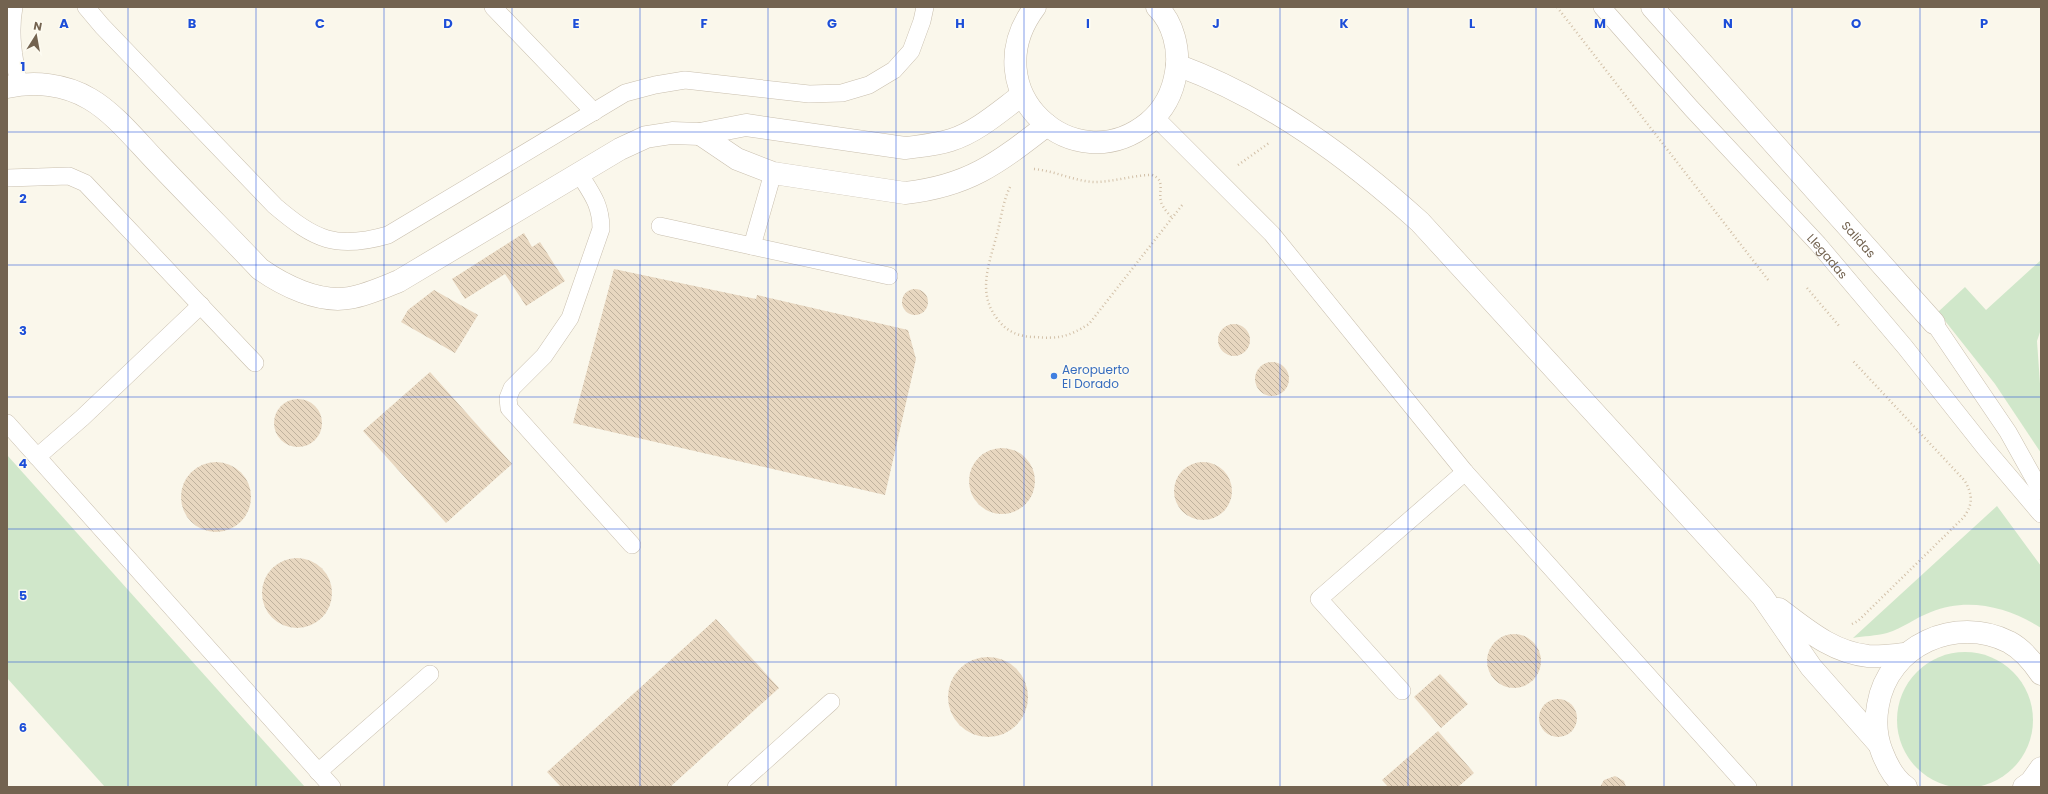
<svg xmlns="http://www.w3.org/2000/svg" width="2048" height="794" font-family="Poppins,sans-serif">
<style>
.green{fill:#d0e7ca}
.building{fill:url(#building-back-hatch)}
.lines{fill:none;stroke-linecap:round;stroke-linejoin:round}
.lane-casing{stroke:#c9bfae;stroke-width:18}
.street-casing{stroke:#c9bfae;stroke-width:23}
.path{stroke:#d2c0a8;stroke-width:2.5;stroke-dasharray:1 3;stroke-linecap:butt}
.lane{stroke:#fff;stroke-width:17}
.street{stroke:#fff;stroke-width:22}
.grid{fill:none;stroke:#1d4ed8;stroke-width:1;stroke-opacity:0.55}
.shop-dot{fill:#3f7fe0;stroke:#fdfbf1;stroke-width:1.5}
.labels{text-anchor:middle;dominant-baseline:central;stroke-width:3;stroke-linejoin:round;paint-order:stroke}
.street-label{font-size:12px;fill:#736350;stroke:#fdfbf1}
.shop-label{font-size:12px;fill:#366cbe;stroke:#fdfbf1;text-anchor:start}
.grid-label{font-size:13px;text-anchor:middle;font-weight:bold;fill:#1d4ed8;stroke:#fdfbf1;stroke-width:3;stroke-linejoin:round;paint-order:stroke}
</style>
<defs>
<pattern id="building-back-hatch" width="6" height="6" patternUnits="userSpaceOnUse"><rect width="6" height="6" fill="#e8d7c0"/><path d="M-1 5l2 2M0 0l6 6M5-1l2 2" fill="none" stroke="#c0b29e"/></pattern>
</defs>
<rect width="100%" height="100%" fill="#faf7eb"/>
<!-- green -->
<g class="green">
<polygon points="2041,260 2041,329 2037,341 2041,398 2041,453 1995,384 1938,312 1965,287 1986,310"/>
<polygon points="7,455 305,787 105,787 7,678"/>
<path d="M 1997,506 L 2041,566 L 2041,628 C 2008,607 1968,597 1931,612 C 1915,618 1903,628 1887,633 C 1876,636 1864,636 1853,638 Z"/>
<circle cx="1965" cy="720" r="68"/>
</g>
<!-- building -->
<g class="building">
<polygon points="524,233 532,247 540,242 565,281 526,306 505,274 465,299 452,279"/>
<polygon points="614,269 756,299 757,295 908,330 916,359 885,495 573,423"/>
<circle cx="915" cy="302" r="13"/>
<polygon points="434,290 478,315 455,353 401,322 408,310"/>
<circle cx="1234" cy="340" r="16"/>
<circle cx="1272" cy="379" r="17"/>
<polygon points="430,372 512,464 446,523 363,431"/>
<circle cx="298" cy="423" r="24"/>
<circle cx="1002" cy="481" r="33"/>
<circle cx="1203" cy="491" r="29"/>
<circle cx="216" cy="497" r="35"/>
<circle cx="297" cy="593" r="35"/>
<polygon points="716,619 779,688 670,787 561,787 547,772"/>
<circle cx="1514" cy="661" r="27"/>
<circle cx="988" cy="697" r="40"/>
<polygon points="1440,674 1468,704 1441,728 1414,697"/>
<circle cx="1558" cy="718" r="19"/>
<polygon points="1438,731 1474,773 1458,787 1388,787 1382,780"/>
<polygon points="1615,776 1624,781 1626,787 1600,787 1604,780"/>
</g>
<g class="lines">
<defs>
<g id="lane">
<path d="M 14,7 C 9,34 14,59 19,85"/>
<path d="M 86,7 L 102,26 L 275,206 C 315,240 336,250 388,235 L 625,93 L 655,85 L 685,80 L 809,94 L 842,93 L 869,85 L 894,70 L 911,51 L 922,21 L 925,7"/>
<polyline points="493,7 594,112"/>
<path id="s1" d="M 1602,7 L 1691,108 L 1818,244 L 1905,347 L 1985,448 L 2041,514"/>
<polyline points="1155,117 1272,234 1465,472 1748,787"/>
<path d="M 580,175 C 592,194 601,205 601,229 L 570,318 L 544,356 L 512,388 L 508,398 L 509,408 L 632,545"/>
<polyline points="7,178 69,176 85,183 255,363"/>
<polyline points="660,226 889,276"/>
<polyline points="752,246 773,173"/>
<polyline points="1934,323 2008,432 2041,491"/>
<polyline points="7,423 332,787"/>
<polyline points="37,457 82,418 201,305"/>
<polyline points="1402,691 1319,599 1465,472"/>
<polyline points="318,772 430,674"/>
<polyline points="736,787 831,702"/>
</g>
<g id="street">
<path d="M 1035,7 C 972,91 1074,183 1148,123 C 1164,110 1173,92 1176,72 C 1180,50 1173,22 1157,7"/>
<path id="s2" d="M 1652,7 L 1934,323"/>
<path d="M 1177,65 C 1269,99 1348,157 1420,222 L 1762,596 L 1811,667 L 1878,743"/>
<path d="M 7,87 C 34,81 65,84 90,99 C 114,113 135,139 154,159 C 189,196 225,232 260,269 C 284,286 319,303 349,298 C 367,295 382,288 399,281 L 620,149 L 646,137 L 672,133 L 700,134 L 746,125 L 905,148 C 920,146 936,145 951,140 C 977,132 1000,111 1022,95"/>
<path d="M 700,134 L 737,159 L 773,173 L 905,193 C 969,186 998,163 1047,125"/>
<path d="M 1779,609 C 1807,630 1832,652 1868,656 C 1880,657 1893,655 1905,654"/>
<path d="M 1906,787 C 1894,779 1887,765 1882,752 C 1876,737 1875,721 1878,705 C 1888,645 1956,615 2009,642 C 2022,649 2033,662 2041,674"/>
<polyline points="2024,787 2031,782 2041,768"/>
</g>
</defs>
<!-- lane casing -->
<use href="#lane" class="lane-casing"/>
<!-- street casing -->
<use href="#street" class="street-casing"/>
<!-- path -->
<g class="path">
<polyline points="1557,7 1769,281"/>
<polyline points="1238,165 1269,143"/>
<path d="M 1034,169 C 1055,171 1074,181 1094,182 C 1114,182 1133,175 1152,175 C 1166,180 1158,191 1161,202 C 1163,208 1168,213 1172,218"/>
<path d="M 1010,187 C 1003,201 1001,219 997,234 C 989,265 976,294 999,321 C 1007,332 1021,337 1034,337 C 1059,339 1068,337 1089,324 L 1183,204"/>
<polyline points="1807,288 1840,327"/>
<path d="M 1852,624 L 1858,621 L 1963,518 C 1973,505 1973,496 1965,481 L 1852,360"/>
</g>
<!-- lane -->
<use href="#lane" class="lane"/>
<!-- street -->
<use href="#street" class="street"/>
</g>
<!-- grid -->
<path class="grid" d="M 128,7 L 128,787M 256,7 L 256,787M 384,7 L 384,787M 512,7 L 512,787M 640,7 L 640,787M 768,7 L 768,787M 896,7 L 896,787M 1024,7 L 1024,787M 1152,7 L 1152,787M 1280,7 L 1280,787M 1408,7 L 1408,787M 1536,7 L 1536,787M 1664,7 L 1664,787M 1792,7 L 1792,787M 1920,7 L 1920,787M 7,132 L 2041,132M 7,265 L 2041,265M 7,397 L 2041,397M 7,529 L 2041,529M 7,662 L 2041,662"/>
<!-- markers -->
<circle class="shop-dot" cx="1054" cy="376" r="4"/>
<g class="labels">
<!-- street labels -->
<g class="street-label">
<text stroke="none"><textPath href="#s2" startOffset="311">Salidas</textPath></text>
<text stroke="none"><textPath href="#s1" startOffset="336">Llegadas</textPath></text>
</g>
<!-- shop labels -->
<g class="shop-label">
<text x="1062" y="369">Aeropuerto<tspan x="1062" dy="14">El Dorado</tspan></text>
</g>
</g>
<g class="grid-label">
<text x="64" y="28">A</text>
<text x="192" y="28">B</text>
<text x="320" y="28">C</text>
<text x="448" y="28">D</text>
<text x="576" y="28">E</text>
<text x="704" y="28">F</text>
<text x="832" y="28">G</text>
<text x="960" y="28">H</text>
<text x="1088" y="28">I</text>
<text x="1216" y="28">J</text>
<text x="1344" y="28">K</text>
<text x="1472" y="28">L</text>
<text x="1600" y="28">M</text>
<text x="1728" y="28">N</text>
<text x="1856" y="28">O</text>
<text x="1984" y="28">P</text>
<text x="23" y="71">1</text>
<text x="23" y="203">2</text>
<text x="23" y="335">3</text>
<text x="23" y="468">4</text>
<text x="23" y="600">5</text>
<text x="23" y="732">6</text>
</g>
<!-- border -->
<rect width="2048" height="794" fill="none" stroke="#736350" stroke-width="16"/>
<!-- north arrow -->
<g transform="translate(36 36) rotate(11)" stroke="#fdfbf1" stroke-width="3" paint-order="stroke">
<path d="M0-3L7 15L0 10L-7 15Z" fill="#736350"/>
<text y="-6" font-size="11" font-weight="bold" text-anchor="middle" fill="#736350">N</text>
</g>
</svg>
